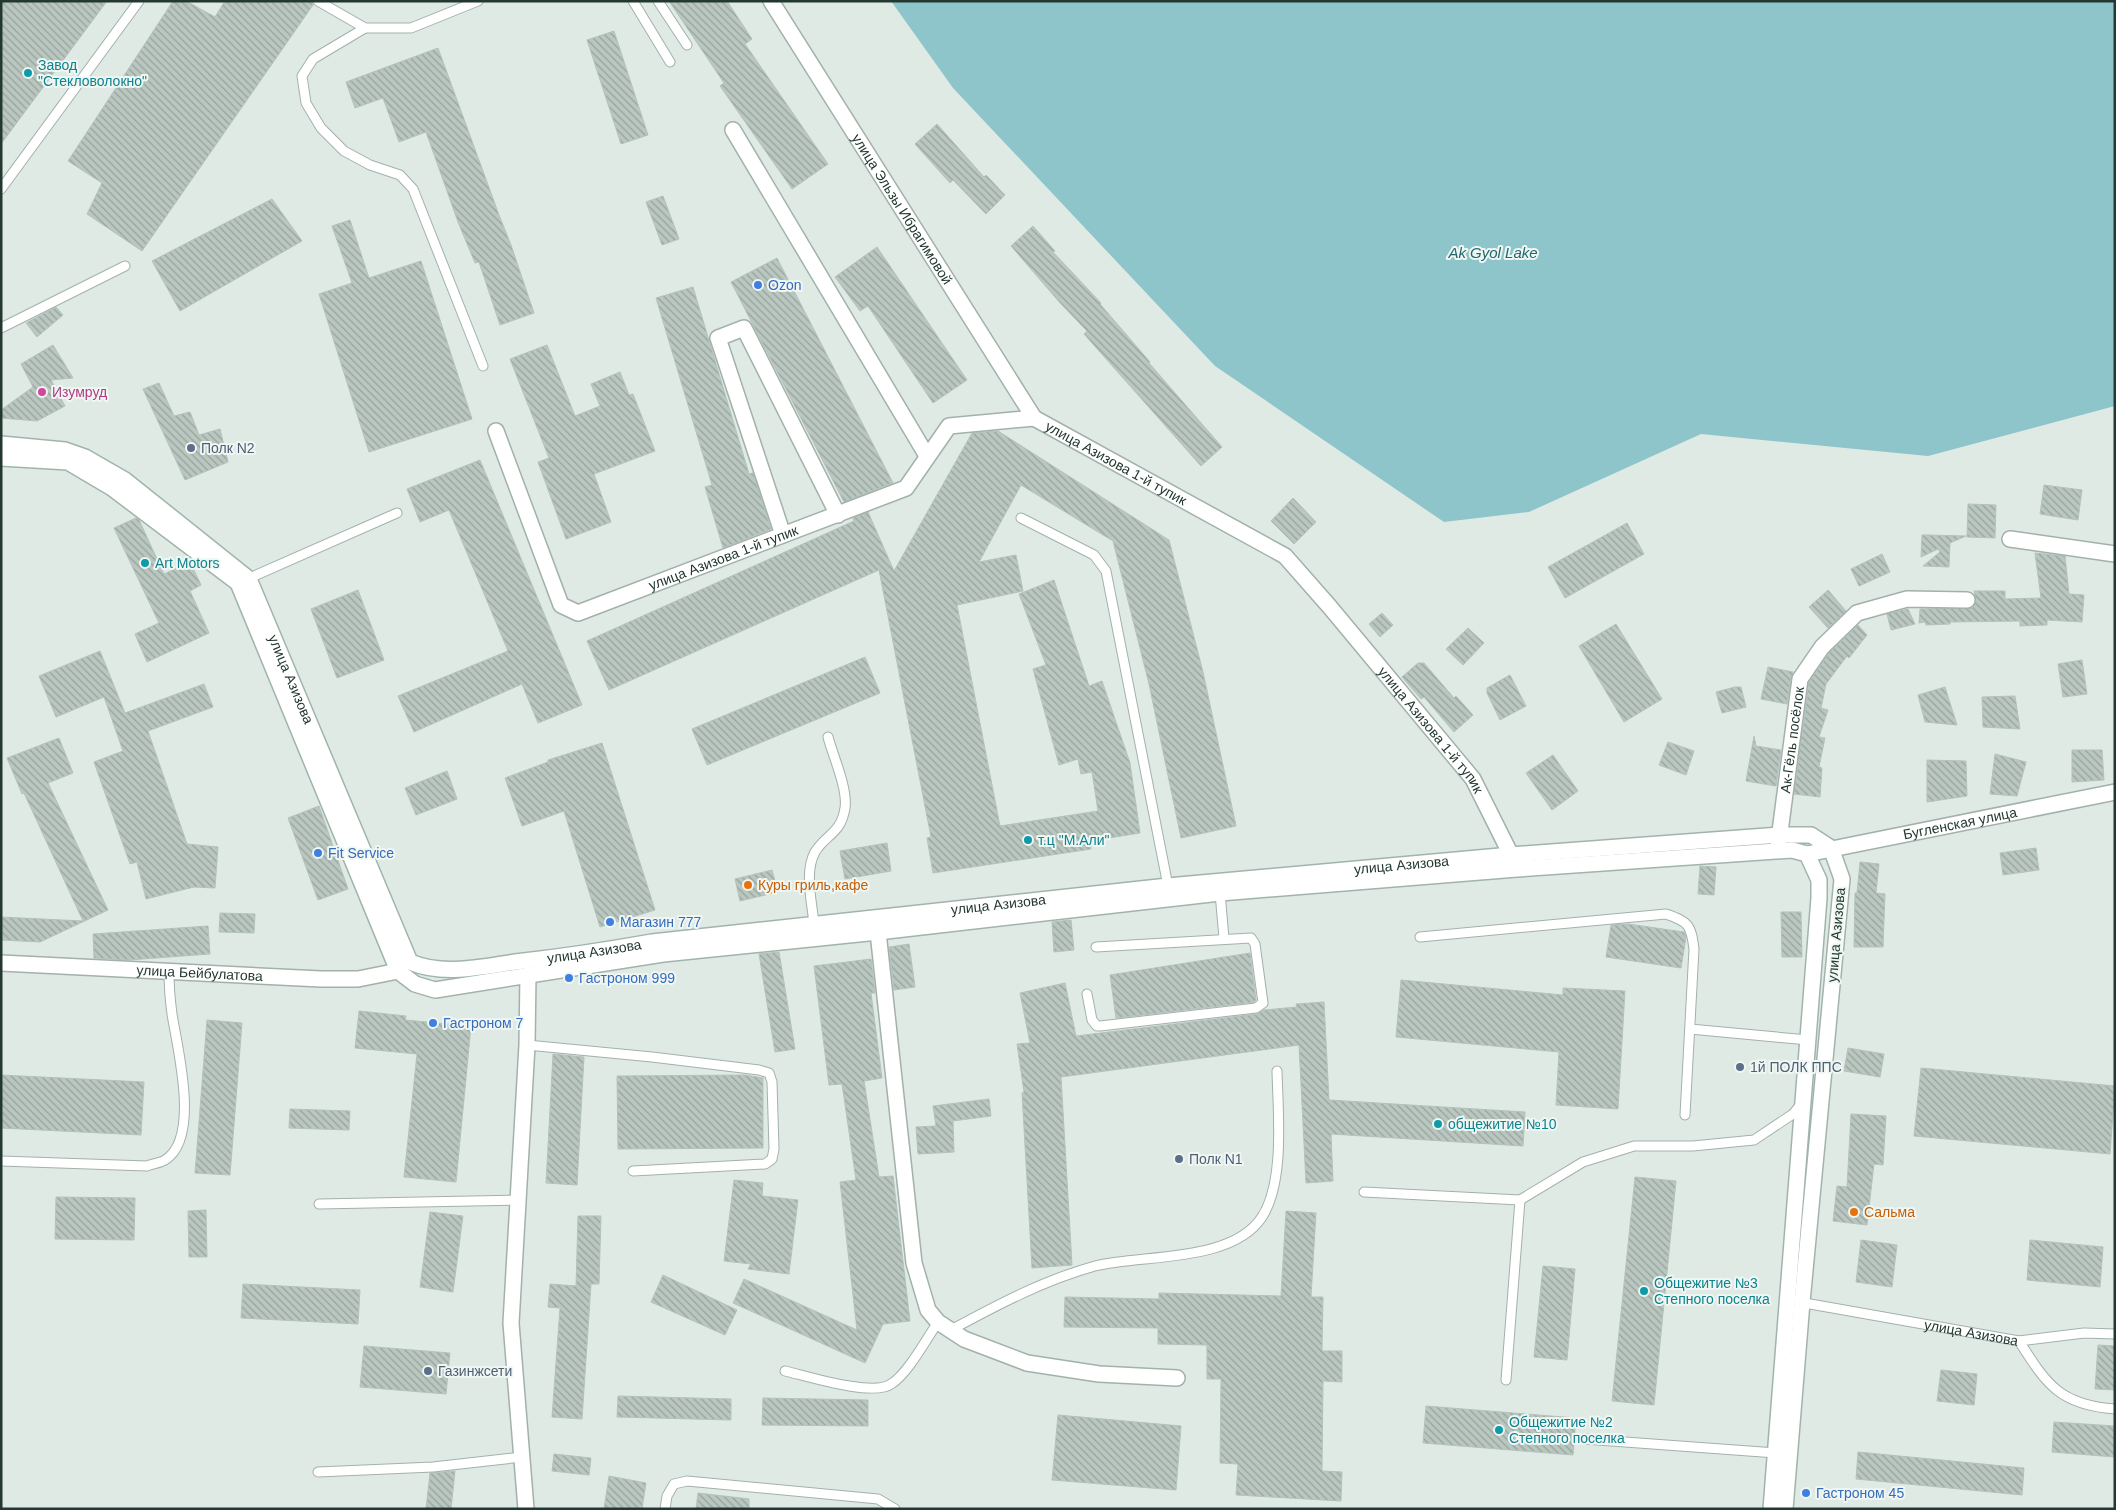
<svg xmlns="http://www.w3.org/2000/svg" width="2116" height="1510" font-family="Arial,sans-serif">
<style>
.water{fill:#8dc5ca}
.building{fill:url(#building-back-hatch);stroke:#b3c3bb}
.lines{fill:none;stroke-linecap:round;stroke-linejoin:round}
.lane-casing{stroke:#a3b1ab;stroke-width:11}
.street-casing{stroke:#a3b1ab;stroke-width:18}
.secondary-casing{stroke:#a0b4ac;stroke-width:18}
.lane{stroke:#fff;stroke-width:9}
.street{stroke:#fff;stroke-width:15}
.secondary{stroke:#fff;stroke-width:15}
.culture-dot{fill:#0f9aa8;stroke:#f0f7f3;stroke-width:2}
.shop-dot{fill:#3f7fe0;stroke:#f0f7f3;stroke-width:2}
.hotel-dot{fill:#d1479c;stroke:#f0f7f3;stroke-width:2}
.service-dot{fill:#5c6f8a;stroke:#f0f7f3;stroke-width:2}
.food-dot{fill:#e8710a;stroke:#f0f7f3;stroke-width:2}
.labels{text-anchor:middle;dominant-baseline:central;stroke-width:4;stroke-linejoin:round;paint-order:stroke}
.culture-label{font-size:14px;fill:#0d838f;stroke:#f0f7f3;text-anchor:start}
.street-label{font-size:14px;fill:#223831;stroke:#f0f7f3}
.shop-label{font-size:14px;fill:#366cbe;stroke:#f0f7f3;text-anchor:start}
.hotel-label{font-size:14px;fill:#b23c85;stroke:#f0f7f3;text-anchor:start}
.service-label{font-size:14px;fill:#4e5e75;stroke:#f0f7f3;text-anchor:start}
.food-label{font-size:14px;fill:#c56008;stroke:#f0f7f3;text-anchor:start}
.water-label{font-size:15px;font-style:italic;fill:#22676f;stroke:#f0f7f3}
</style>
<defs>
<pattern id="building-back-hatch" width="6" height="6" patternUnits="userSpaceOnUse" patternTransform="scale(1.25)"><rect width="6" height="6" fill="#b9c7c0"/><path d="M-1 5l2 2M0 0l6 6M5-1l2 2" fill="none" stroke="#96a39d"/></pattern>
</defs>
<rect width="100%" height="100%" fill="#e0eae5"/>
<!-- water -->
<polygon class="water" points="891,1 2115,1 2115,406 1928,456 1701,434 1529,512 1444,522 1215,366 953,88"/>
<!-- building -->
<g class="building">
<polygon points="1,1 107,1 1,144"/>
<polygon points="173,1 186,1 215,17 225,1 312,1 313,5 142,251 87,214 102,183 68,161"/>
<polygon points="669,1 727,1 752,39 745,44 828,164 792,189 720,86 724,83"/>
<polygon points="614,31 648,135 621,144 587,40"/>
<polygon points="438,48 499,215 511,245 534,313 500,325 479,262 475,263 458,222 426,132 399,142 383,98 355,108 346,82"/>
<polygon points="937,124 984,177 986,175 1005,195 986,214 953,180 950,183 915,144"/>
<polygon points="663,196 679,239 662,245 646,202"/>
<polygon points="272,199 302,241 180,311 152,261"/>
<polygon points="350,220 369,278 421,261 472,419 369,452 319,294 352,283 332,226"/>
<polygon points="1033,226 1055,251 1053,252 1101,303 1100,304 1150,362 1149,363 1222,447 1201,466 1084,334 1087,331 1061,304 1011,246"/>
<polygon points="877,247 967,380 933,403 868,306 860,311 835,277"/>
<polygon points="777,258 893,483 892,483 844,502 731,282"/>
<polygon points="693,287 749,474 753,473 771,529 723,548 705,487 712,485 656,298"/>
<polygon points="56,307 63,315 37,337 26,323"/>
<polygon points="53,345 73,378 51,380 65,406 37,421 1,418 1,410 33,387 21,364"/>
<polygon points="547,345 575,416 600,406 591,384 620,372 629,395 633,394 655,451 594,474 611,522 566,539 538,462 549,458 510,359"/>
<polygon points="159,383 174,416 190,412 199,435 220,429 228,462 185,480 143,389"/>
<polygon points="998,431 1169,540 1203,672 1236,826 1181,838 1149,684 1113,541 1021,485 979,562 1016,555 1023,591 957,605 1000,826 1098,811 1092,772 1081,774 1078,759 1059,765 1033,669 1046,665 1019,594 1054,580 1089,686 1102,681 1130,763 1140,833 1090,841 1091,849 933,873 927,838 931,837 879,570 609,690 587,641 854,521 853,518 868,512 894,571 972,433"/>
<polygon points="480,460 582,705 538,723 522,684 414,732 398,696 508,651 449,510 420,522 407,489"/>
<polygon points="2044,485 2082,490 2078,520 2040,514"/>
<polygon points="1293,498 1316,522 1294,544 1271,521"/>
<polygon points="1968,504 1996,505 1995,538 1967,537"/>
<polygon points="136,518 139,520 164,574 190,562 201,585 190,591 209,633 147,662 135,634 159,623 114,528"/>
<polygon points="1627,523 1644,554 1565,598 1548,567"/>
<polygon points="1922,535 1929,535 1966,536 1950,543 1949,567 1923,566 1940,552 1938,549 1921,557"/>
<polygon points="2035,553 2065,556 2069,594 2084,595 2082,622 2047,620 2047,625 2020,626 2020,621 1950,622 1950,624 1926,625 1925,622 1919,623 1920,609 1972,608 1976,601 1974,591 2005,591 2005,599 2041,598"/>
<polygon points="1882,554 1890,572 1859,586 1851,569"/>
<polygon points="358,590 384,660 337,678 311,609"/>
<polygon points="1828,590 1846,611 1828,628 1809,607"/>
<polygon points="1908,609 1915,624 1891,630 1887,614"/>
<polygon points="1382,613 1393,625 1380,637 1369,624"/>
<polygon points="1616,624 1662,699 1624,722 1579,646"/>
<polygon points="1858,625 1867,635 1849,658 1847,656 1826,684 1821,708 1828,710 1819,737 1825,738 1819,767 1822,768 1820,797 1794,794 1809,682 1829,653"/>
<polygon points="1468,628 1484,643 1463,665 1446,649"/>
<polygon points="100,651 125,713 204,684 213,707 148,731 187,844 218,847 215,888 194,887 146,899 137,862 130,864 94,762 123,751 104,697 56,717 39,676"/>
<polygon points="865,657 880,693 707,765 692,729"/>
<polygon points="2082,660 2087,694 2063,697 2058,664"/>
<polygon points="1418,663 1424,663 1454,698 1456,696 1473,715 1454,732 1424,697 1421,699 1402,677"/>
<polygon points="1768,667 1793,672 1791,678 1787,704 1761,699"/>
<polygon points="1510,675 1526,706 1500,720 1487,693 1487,688"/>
<polygon points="1735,687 1741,687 1746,707 1722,713 1716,692"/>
<polygon points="1945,687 1957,725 1925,722 1918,695"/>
<polygon points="2015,696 2020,729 1983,727 1982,697"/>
<polygon points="1754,736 1756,746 1781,750 1776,786 1746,781"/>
<polygon points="59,738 73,773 48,783 108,910 40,942 1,940 1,917 83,921 24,793 22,794 7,758"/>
<polygon points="1668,742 1694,751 1686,775 1659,765"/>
<polygon points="602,743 655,910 600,927 564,811 522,826 505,778 548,762 548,760"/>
<polygon points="2072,750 2102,750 2104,780 2072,782"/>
<polygon points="1995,754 2026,762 2017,796 1990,794"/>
<polygon points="1553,755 1578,791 1552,810 1526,773"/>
<polygon points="1927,760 1966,761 1967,796 1927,802"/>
<polygon points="447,771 457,799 416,815 405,788"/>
<polygon points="319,806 348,889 318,900 288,818"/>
<polygon points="887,843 891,871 845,879 840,851"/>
<polygon points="2036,848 2039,870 2003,875 2000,853"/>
<polygon points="1860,862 1879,864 1876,893 1885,894 1883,947 1854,947 1855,893 1857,893"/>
<polygon points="1700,866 1716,867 1714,895 1698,894"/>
<polygon points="772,870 778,892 740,901 735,879"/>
<polygon points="1781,912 1801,912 1802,957 1782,957"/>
<polygon points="220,913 255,914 254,933 219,932"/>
<polygon points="1071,920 1074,950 1054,952 1052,922"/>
<polygon points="1628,924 1684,932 1686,937 1681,968 1606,957 1611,925"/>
<polygon points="208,926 210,954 129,960 94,958 93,934"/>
<polygon points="909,944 915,987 894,990 889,947"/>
<polygon points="779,952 795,1049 775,1052 759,954"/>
<polygon points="1250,953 1256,1000 1254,1002 1116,1018 1110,975"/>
<polygon points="871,959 875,993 871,993 882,1078 864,1081 879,1177 893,1176 910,1321 883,1324 865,1363 733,1303 744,1279 857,1330 840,1182 856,1180 842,1084 829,1085 814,966"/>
<polygon points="1401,980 1563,995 1563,988 1625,991 1618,1109 1556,1105 1559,1052 1396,1037"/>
<polygon points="1065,983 1076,1036 1257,1014 1264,1010 1297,1007 1296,1004 1324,1002 1329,1100 1525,1112 1523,1146 1331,1134 1333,1181 1306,1183 1299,1045 1061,1077 1072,1265 1032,1268 1022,1093 1024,1092 1017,1044 1030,1043 1020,993"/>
<polygon points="359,1011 406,1016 405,1020 471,1026 456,1182 404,1177 417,1054 355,1048"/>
<polygon points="207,1020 242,1023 230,1175 195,1173"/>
<polygon points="1848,1048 1884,1054 1880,1077 1844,1071"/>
<polygon points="553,1054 584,1057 577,1185 546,1183"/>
<polygon points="1921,1068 2115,1086 2110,1154 1914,1136"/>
<polygon points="1,1075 144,1082 141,1135 1,1128"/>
<polygon points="745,1075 763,1078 763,1148 618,1149 617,1076"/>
<polygon points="989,1099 991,1116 953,1121 954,1152 918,1154 916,1127 936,1126 933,1106"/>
<polygon points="290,1109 350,1111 349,1130 289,1128"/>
<polygon points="1851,1114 1886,1116 1883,1165 1874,1164 1867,1225 1833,1221 1837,1186 1847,1187"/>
<polygon points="1635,1177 1676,1181 1654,1405 1612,1401"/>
<polygon points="734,1180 763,1183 762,1196 798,1200 789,1274 748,1269 751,1264 724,1261"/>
<polygon points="56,1197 135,1198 134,1240 55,1239"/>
<polygon points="206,1210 207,1257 189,1257 188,1211"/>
<polygon points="1286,1211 1316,1213 1311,1297 1323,1297 1322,1351 1342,1351 1342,1382 1323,1381 1322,1471 1342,1472 1341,1501 1236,1495 1238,1464 1220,1463 1221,1379 1207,1379 1207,1345 1158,1344 1158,1328 1064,1327 1065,1297 1159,1299 1159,1293 1281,1296"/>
<polygon points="430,1212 463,1216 453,1292 420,1287"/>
<polygon points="578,1216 601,1216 599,1284 591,1284 582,1419 552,1417 560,1308 548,1307 550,1284 576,1286"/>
<polygon points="1861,1240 1897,1245 1892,1287 1856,1282"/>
<polygon points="2030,1240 2103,1247 2100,1287 2027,1280"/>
<polygon points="1543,1266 1575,1269 1567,1360 1534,1357"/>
<polygon points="663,1275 737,1310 725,1335 651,1302"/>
<polygon points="243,1284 360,1290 358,1324 241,1318"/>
<polygon points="2098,1345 2115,1346 2115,1390 2095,1389"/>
<polygon points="364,1346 450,1353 446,1394 360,1387"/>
<polygon points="1941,1370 1977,1374 1974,1405 1937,1401"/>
<polygon points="618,1396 731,1399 731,1420 617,1417"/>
<polygon points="763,1398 868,1400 868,1426 762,1425"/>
<polygon points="1426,1406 1576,1418 1573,1455 1423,1443"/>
<polygon points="1058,1415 1181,1426 1176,1490 1052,1480"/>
<polygon points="2054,1422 2115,1426 2115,1457 2052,1452"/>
<polygon points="1858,1452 2024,1468 2022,1495 1856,1479"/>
<polygon points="554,1454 591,1458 589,1475 552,1471"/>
<polygon points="455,1471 451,1509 426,1509 430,1473"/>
<polygon points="609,1476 646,1483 642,1509 604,1509"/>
<polygon points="698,1493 749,1499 749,1509 696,1509"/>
</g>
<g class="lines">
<defs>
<g id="lane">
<polyline points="318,1 365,28 411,28 478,1"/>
<polyline points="633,1 670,62"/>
<polyline points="658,1 687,45"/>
<polyline points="365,28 313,59 302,76 306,103 321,128 344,151 370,165 400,175 413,189 483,366"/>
<polyline points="1,189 139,1"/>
<polyline points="1,328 125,266"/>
<polyline points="1021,518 1094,555 1106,571 1168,886"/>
<polyline points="245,580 397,513"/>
<polyline points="1220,893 1224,938"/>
<path d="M 814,924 C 812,902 804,872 815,852 C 826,834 841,834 845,808 C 848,789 833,756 828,737"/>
<path d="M 1420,937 L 1666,914 C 1689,922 1691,925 1694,949 L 1685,1115"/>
<polyline points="1087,994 1092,1020 1097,1026 1100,1026 1256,1008 1263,1003 1255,944 1251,938 1096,947"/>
<polyline points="1690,1029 1808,1040"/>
<polyline points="527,1045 652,1057 759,1070 769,1073 772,1082 774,1149 772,1159 765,1164 633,1171"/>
<path d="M 1,1161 L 147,1166 C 152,1164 160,1163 165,1160 C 201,1138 177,1047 172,1014 C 170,999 169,986 169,972"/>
<polyline points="1364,1192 1520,1200 1583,1162 1634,1146 1693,1146 1754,1140 1793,1114 1802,1103"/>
<polyline points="319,1204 518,1200"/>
<path id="s1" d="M 1799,1302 L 2019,1341 C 2047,1385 2060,1405 2115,1409"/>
<path d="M 949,1331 C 995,1306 1044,1280 1095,1266 C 1143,1254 1232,1263 1262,1217 C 1285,1181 1278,1113 1277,1071"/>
<polyline points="2019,1341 2084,1333 2115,1334"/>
<path d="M 785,1371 C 807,1376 873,1397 891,1384 C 907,1375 927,1338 938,1322"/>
<polyline points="1506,1380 1520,1200"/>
<polyline points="1584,1439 1776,1453"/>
<polyline points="318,1472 433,1467 522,1457"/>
<polyline points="665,1509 667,1496 674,1484 687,1481 878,1499 895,1509"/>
</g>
<g id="street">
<path id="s2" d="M 771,1 L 1034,418"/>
<polyline points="733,130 927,456"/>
<path id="s3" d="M 496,431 L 561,605 L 578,613 L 906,488 L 949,426 L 1034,418 L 1285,556 L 1329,606 L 1473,779 L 1511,855"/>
<polyline points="783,535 718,338 744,328 838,515"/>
<polyline points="2010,539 2115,554"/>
<path id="s4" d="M 1778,847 L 1800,679 L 1822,647 L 1857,613 L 1907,599 L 1967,600"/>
<path id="s5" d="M 1807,854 L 2115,792"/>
<polyline points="878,932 914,1263 928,1310 938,1322 964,1339 1027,1363 1099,1374 1177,1378"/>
<path id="s6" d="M 1,963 L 321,979 L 358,979 L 398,971"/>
<polyline points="526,1509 511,1323 527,1045 528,975"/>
</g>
<g id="secondary">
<path id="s7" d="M 1,444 L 65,450 L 85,457 L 125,480 L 249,579 L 410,962 C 443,976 481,967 515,962 C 561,957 607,950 652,942 L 1168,886 L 1511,855 L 1780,835 L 1811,835 L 1831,848 L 1842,879 L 1802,1302 L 1785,1509"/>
<polyline points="1,458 68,462 112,488 238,583 398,971 415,984 435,990 663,954 878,932 1220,893 1517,869 1792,850 1807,854 1819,880 1819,898 1771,1509"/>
</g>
</defs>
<!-- lane casing -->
<use href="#lane" class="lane-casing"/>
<!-- street casing -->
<use href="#street" class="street-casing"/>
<!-- secondary casing -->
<use href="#secondary" class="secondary-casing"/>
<!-- lane -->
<use href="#lane" class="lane"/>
<!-- street -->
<use href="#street" class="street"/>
<!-- secondary -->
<use href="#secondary" class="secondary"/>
</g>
<!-- markers -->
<g class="culture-dot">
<circle cx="28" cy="73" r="5"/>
<circle cx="145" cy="563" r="5"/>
<circle cx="1028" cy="840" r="5"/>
<circle cx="1438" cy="1124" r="5"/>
<circle cx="1644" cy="1291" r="5"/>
<circle cx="1499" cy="1430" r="5"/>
</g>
<g class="shop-dot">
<circle cx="758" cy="285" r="5"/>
<circle cx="318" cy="853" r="5"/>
<circle cx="610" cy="922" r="5"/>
<circle cx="569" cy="978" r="5"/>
<circle cx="433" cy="1023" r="5"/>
<circle cx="1806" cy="1493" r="5"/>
</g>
<circle class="hotel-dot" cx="42" cy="392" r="5"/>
<g class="service-dot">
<circle cx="191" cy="448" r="5"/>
<circle cx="1740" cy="1067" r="5"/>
<circle cx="1179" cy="1159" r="5"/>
<circle cx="428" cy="1371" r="5"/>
</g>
<g class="food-dot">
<circle cx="748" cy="885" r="5"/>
<circle cx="1854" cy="1212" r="5"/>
</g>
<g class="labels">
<!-- culture labels -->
<g class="culture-label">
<text x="38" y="65">Завод<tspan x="38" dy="16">"Стекловолокно"</tspan></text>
<text x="155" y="563">Art Motors</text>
<text x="1038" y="840">т.ц "М.Али"</text>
<text x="1448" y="1124">общежитие №10</text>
<text x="1654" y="1283">Общежитие №3<tspan x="1654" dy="16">Степного поселка</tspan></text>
<text x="1509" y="1422">Общежитие №2<tspan x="1509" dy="16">Степного поселка</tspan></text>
</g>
<!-- street labels -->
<g class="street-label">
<text stroke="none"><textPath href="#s2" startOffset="246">улица Эльзы Ибрагимовой</textPath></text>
<text stroke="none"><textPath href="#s3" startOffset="810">улица Азизова 1-й тупик</textPath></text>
<text stroke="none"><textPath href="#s3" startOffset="360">улица Азизова 1-й тупик</textPath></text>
<text stroke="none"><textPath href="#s7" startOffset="399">улица Азизова</textPath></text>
<text stroke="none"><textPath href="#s3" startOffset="1230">улица Азизова 1-й тупик</textPath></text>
<text stroke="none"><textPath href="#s4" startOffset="108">Ак-Гёль посёлок</textPath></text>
<text stroke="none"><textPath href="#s5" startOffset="156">Бугленская улица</textPath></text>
<text stroke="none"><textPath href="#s7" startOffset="1704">улица Азизова</textPath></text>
<text stroke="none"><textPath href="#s7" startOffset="1299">улица Азизова</textPath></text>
<text transform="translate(1836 935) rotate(-85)">улица Азизова</text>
<text stroke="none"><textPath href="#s7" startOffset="892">улица Азизова</textPath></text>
<text stroke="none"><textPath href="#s6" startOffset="199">улица Бейбулатова</textPath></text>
<text stroke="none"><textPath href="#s1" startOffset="175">улица Азизова</textPath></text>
</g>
<!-- shop labels -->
<g class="shop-label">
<text x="768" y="285">Ozon</text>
<text x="328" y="853">Fit Service</text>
<text x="620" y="922">Магазин 777</text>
<text x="579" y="978">Гастроном 999</text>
<text x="443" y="1023">Гастроном 7</text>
<text x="1816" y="1493">Гастроном 45</text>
</g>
<!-- hotel labels -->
<g class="hotel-label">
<text x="52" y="392">Изумруд</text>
</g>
<!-- service labels -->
<g class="service-label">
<text x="201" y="448">Полк N2</text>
<text x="1750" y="1067">1й ПОЛК ППС</text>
<text x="1189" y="1159">Полк N1</text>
<text x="438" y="1371">Газинжсети</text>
</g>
<!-- food labels -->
<g class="food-label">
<text x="758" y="885">Куры гриль,кафе</text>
<text x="1864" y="1212">Сальма</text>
</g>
<!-- water labels -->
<g class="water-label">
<text x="1493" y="252">Ak Gyol Lake</text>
</g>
</g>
<!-- border -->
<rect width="2116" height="1510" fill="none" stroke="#223831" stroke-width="5"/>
</svg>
